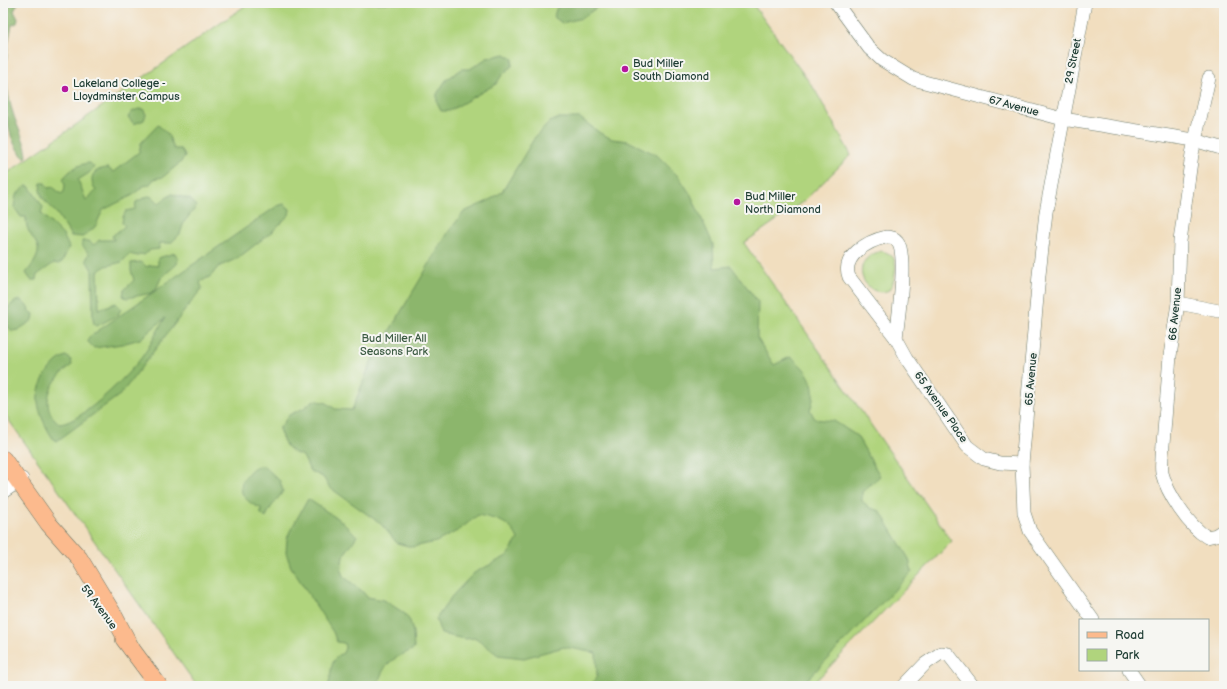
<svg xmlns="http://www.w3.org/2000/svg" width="1227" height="689" font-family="'Balsamiq Sans',sans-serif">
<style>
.green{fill:#b0d47d;stroke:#688858}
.forest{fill:#8cb66c;stroke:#567a50}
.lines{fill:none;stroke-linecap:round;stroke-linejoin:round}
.minor-casing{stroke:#687565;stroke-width:14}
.major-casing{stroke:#687565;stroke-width:18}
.minor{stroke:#fff;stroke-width:13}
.major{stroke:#fcba8d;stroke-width:17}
.poi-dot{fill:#b5179e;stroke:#f6f6f2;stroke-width:1.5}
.labels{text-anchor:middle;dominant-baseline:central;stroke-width:4;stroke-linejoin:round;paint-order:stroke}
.street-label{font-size:11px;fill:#1f3d34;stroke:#f6f6f2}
.poi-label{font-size:11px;fill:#1f3d34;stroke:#f6f6f2;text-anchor:start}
.park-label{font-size:11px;fill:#3c5b43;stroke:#f6f6f2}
</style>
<rect width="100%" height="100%" fill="#f6f6f2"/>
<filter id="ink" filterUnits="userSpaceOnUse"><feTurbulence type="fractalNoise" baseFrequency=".025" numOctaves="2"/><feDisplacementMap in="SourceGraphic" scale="8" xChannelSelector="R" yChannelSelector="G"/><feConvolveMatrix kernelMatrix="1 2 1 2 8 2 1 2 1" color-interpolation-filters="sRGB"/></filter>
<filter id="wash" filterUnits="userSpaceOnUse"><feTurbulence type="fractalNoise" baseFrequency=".012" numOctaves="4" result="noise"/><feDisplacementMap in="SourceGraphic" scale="16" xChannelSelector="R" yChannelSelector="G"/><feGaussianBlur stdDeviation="0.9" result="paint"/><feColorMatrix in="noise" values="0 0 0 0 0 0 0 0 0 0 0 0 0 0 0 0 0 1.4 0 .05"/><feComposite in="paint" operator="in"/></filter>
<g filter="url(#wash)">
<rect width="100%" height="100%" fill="#f1debf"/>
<!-- green -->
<g class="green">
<polygon points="249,3 752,3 815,90 851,155 804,201 744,243 952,541 811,686 197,686 3,412 3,176"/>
<path d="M 881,251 C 886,252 892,254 894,259 C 898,266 894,284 889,290 C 867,301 844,261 881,251 Z"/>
</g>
<!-- forest -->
<g class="forest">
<path d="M 4,3 L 18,3 L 14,11 L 18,19 L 17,23 L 12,25 C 5,56 3,82 13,113 C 17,127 26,142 27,156 L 25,158 C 0,140 3,66 3,35 L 5,27 L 3,17 L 7,14 Z"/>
<polygon points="561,3 603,3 582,18 562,23 554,17 556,9"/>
<polygon points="505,54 513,59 512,66 502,75 496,84 449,111 441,111 437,103 437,94 446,80 462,69 470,69 487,58"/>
<polygon points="139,109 143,109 146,114 144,120 134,124 128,117 133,111"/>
<path d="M 559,118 L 580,118 L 600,133 L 612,139 L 628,141 L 657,155 L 679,177 L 691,195 L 713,244 L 714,268 L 731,266 L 758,302 L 757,338 L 774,365 L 790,357 C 809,369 819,388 810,410 L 815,419 L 834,421 L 857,436 L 880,476 L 862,492 L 862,501 L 870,508 L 880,511 L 909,559 L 912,572 L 801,686 L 591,686 L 597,676 L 596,653 L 564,647 L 524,658 L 498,655 L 476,638 L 465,639 L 441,634 L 436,619 L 452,596 L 474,573 L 507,556 L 518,539 C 510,521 496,519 478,515 L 459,530 L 436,542 L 412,547 L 397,543 L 381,524 L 329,487 L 323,477 L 310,471 L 303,456 C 286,451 285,445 279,429 L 289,415 L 304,408 L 314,400 L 327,403 L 335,409 L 352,410 L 371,362 L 449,231 L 464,212 L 488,201 L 502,192 L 535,137 L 550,122 Z"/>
<path d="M 158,125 L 168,134 L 174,149 L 181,149 L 185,156 L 181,162 L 163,177 L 154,179 L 149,185 L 143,186 L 133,195 L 103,210 L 95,227 L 83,237 L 71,236 L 58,215 L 42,197 L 40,190 L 41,183 L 45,183 L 48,188 L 53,187 L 61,194 L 64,192 L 65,185 L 63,179 C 68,171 80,163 90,163 L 94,167 L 89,173 L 78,180 L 86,200 L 96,191 C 88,178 92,169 108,168 L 113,172 L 139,152 L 141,143 Z"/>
<path d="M 26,186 L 29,186 L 43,207 L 41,213 L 63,235 L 69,247 L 62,262 L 58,264 L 54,263 L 37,275 L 36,280 L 31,280 L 26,273 C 54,240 25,245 26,217 L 21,217 L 14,207 L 16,195 Z"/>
<polygon points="172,194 190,199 197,206 184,222 180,234 171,243 159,243 159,249 150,250 144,255 141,254 138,256 129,254 122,262 106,266 98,271 99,309 116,303 121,309 118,315 97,326 94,324 93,319 92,270 86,260 89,254 82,245 82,241 89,241 94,245 99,240 114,240 112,236 125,226 122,223 123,217 126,211 135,209 136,202 148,196 153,197 159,203"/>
<path d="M 284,204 L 290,209 L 289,215 L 273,231 L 238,258 L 218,267 L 211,276 L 200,282 L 202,288 L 121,394 L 57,441 L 54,440 C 47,430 39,414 38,402 C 36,386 51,361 66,356 L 71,360 L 72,365 C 52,378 36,406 60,424 C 82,422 128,375 142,357 C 151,345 157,331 165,318 L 140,339 L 122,344 L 94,348 L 88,342 L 89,337 L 277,206 Z"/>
<polygon points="175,253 178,259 177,264 161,278 157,287 152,293 127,298 123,296 124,290 134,280 131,271 131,263 141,262 147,267 150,265 158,266 158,258"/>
<polygon points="21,300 29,308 28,310 34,314 33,320 18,330 12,331 4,322 3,311 16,301"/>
<path d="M 258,466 L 264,466 L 280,481 L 283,491 C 277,501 269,507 266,518 L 261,514 L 261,508 C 246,503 234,490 246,476 C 250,471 252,468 258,466 Z"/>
<path d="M 308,499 L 344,523 L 357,536 L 343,556 L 341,570 L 343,576 L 362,591 L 367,597 L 384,600 L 404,613 L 410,621 L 413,632 L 414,649 C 391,660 385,661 377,686 L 328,686 C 333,671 328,660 343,653 L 345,648 L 344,643 L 337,642 L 333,632 L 291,567 L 286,553 L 287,539 L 290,531 Z"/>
</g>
</g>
<g filter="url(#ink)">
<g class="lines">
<defs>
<g id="minor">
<polyline points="836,3 869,48 882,60 913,79 1063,119 1194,140 1224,149"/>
<polyline points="1085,3 1046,212 1039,275 1022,464 1024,513 1030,531 1093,620"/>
<path d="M 1209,78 L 1192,154 L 1180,241 L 1178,303 L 1170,356 L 1162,457 C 1162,462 1161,468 1162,473 C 1167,493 1189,527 1207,537 L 1216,535 L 1224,530"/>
<path d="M 886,237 C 890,237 895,238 897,241 C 908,253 898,320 896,338 L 849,277 C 841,256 868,241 886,237 Z"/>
<polyline points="1178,303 1219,311"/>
<polyline points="896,338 907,358 967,446 984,459 1000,463 1022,464"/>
<polyline points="3,492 22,479"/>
<polyline points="1129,670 1140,686"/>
<polyline points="904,686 925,664 941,653 948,654 973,686"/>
</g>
<g id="major">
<polyline points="3,459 49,524 79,558 113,614 131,648"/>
<polyline points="124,639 159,686"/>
</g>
</defs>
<!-- minor casing -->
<use href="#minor" class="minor-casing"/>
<!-- major casing -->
<use href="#major" class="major-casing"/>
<!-- minor -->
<use href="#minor" class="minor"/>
<!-- major -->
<use href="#major" class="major"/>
</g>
</g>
<!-- markers -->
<g class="poi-dot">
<circle cx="625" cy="69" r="4"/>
<circle cx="65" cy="89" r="4"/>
<circle cx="737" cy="202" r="4"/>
</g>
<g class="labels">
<!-- street labels -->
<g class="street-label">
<text transform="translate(1073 61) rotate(-79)">29 Street</text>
<text transform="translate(1014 106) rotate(15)">67 Avenue</text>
<text transform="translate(1175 314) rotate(-84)">66 Avenue</text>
<text transform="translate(1031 379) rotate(-85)">65 Avenue</text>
<text transform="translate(941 407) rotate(55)">65 Avenue Place</text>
<text transform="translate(99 607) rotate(53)">59 Avenue</text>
</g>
<!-- poi labels -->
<g class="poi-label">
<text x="633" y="63">Bud Miller<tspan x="633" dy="13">South Diamond</tspan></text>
<text x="73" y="83">Lakeland College -<tspan x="73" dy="13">Lloydminster Campus</tspan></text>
<text x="745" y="196">Bud Miller<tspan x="745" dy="13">North Diamond</tspan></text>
</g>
<!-- park labels -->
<g class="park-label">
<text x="394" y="338">Bud Miller All<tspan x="394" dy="13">Seasons Park</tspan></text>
</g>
</g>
<!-- margin -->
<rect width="1227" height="689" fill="none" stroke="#f6f6f2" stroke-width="16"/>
<!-- legend -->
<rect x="1079" y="619" width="130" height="52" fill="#f6f6f2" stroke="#a0aca6"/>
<rect x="1087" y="632" width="20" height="6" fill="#fcba8d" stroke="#a0aca6"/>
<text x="1115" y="639" font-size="12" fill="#1f3d34">Road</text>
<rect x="1087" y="649" width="20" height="12" fill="#b0d47d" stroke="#a0aca6"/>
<text x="1115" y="659" font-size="12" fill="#1f3d34">Park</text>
</svg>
